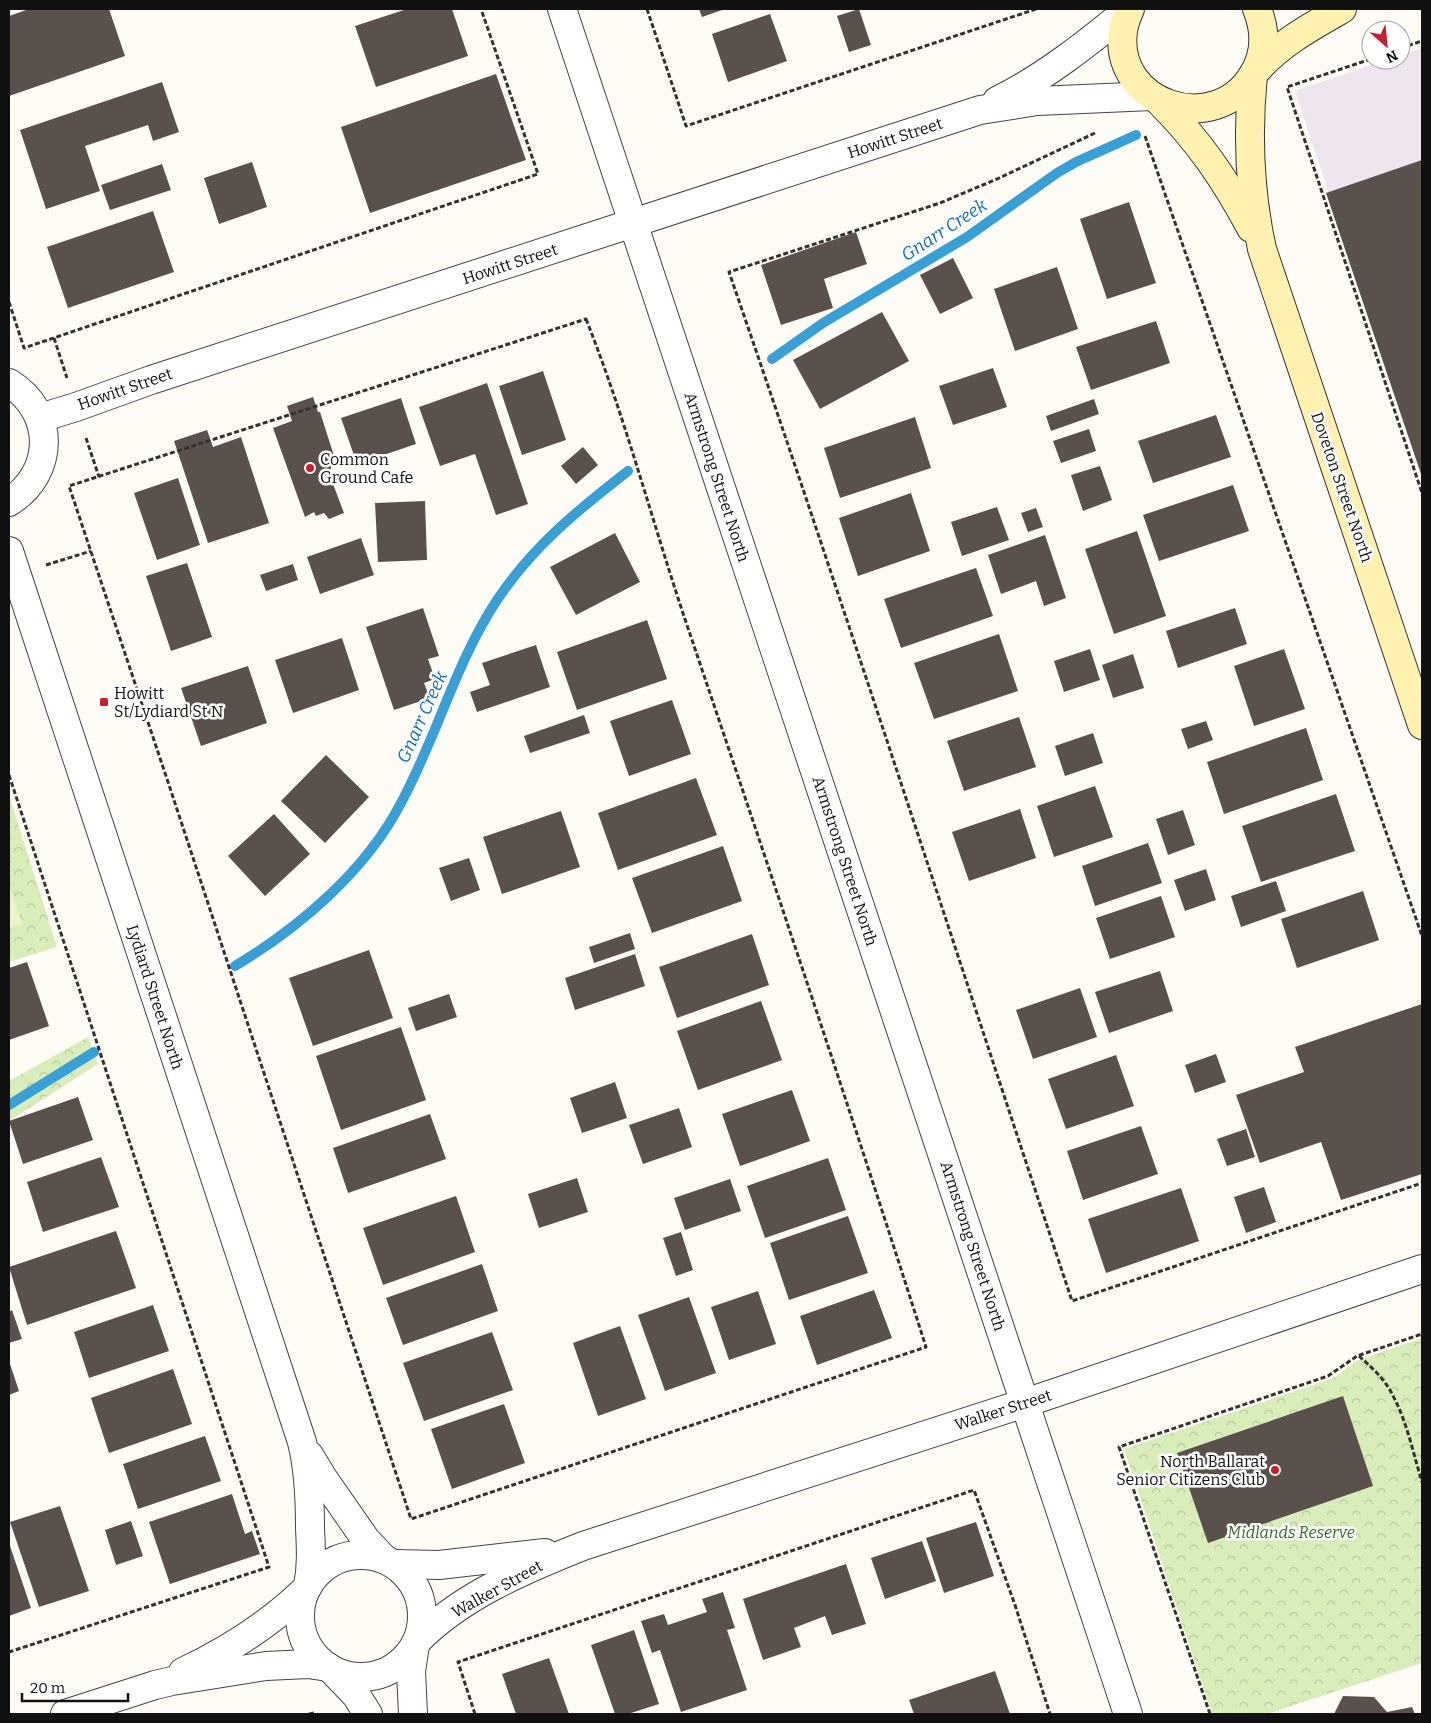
<svg xmlns="http://www.w3.org/2000/svg" width="1431" height="1723" font-family="Bitter,serif">
<style>
.industrial{fill:#eee5ef}
.park{fill:url(#park-crowns)}
.pitch{fill:#e9f4cd}
.lines{fill:none;stroke-linecap:round;stroke-linejoin:round}
.stream{stroke:#37a1d7;stroke-width:10}
.building{fill:#5b514c}
.minor-casing{stroke:#444;stroke-width:30}
.tertiary-casing{stroke:#444;stroke-width:30}
.secondary-casing{stroke:#333;stroke-width:30}
.path{stroke:#333;stroke-width:3;stroke-dasharray:5 2.5;stroke-linecap:butt}
.minor{stroke:#fff;stroke-width:28}
.tertiary{stroke:#fff;stroke-width:28}
.secondary{stroke:#fff1b0;stroke-width:28}
.poi-dot{fill:#cc1d30;stroke:#fff;stroke-width:2}
.labels{text-anchor:middle;dominant-baseline:central;stroke-width:5;stroke-linejoin:round;paint-order:stroke}
.street-label{font-size:16px;fill:#111;stroke:#fff}
.poi-label{font-size:16px;fill:#111;stroke:#fff;text-anchor:start}
.park-label{font-size:16px;font-style:italic;fill:#316f1b;stroke:#fff}
.water-label{font-size:18px;font-style:italic;fill:#0f72ad;stroke:#fff}
</style>
<defs>
<pattern id="park-crowns" width="20" height="18" patternUnits="userSpaceOnUse" patternTransform="scale(1.25)"><rect width="20" height="18" fill="#d8edba"/><path d="M2 6a3 3 0 1 1 6 0M12 15a3 3 0 1 1 6 0" fill="none" stroke="#b8ca9f"/></pattern>
</defs>
<rect width="100%" height="100%" fill="#fffcf5"/>
<!-- industrial -->
<polygon class="industrial" points="1422,48 1422,476 1295,91 1386,60 1401,60 1401,55"/>
<!-- park -->
<g class="park">
<polygon points="9,795 57,947 9,962"/>
<polygon points="88,1037 98,1064 9,1121 9,1081"/>
<polygon points="1422,1338 1422,1663 1267,1714 1212,1714 1124,1449 1325,1381 1337,1376 1356,1361"/>
</g>
<!-- pitch -->
<polygon class="pitch" points="9,884 22,924 9,928"/>
<g class="lines">
<!-- stream -->
<g class="stream">
<polyline points="772,359 823,323 967,237 1057,173 1076,162 1136,135"/>
<path d="M 235,966 C 300,927 367,870 402,801 C 437,736 456,662 497,600 C 533,546 578,510 628,471"/>
<polyline points="9,1105 94,1052"/>
</g>
</g>
<!-- building -->
<g class="building">
<polygon points="29,9 109,9 125,56 9,96 9,16"/>
<polygon points="407,9 452,9 468,56 376,87 355,26"/>
<polygon points="699,9 725,9 702,17"/>
<polygon points="859,9 871,45 849,52 837,16"/>
<polygon points="770,14 787,61 728,82 712,34"/>
<polygon points="496,74 526,160 370,213 341,127"/>
<polygon points="162,82 179,132 153,141 148,125 85,146 100,191 46,209 20,130"/>
<polygon points="1422,160 1422,477 1326,193"/>
<polygon points="252,162 267,207 219,224 204,178"/>
<polygon points="162,164 171,190 110,210 101,185"/>
<polygon points="1129,202 1156,283 1107,299 1080,219"/>
<polygon points="153,211 174,272 68,308 47,247"/>
<polygon points="856,232 867,264 824,279 833,308 781,325 761,265"/>
<polygon points="953,258 973,298 940,314 920,275"/>
<polygon points="1057,267 1078,329 1015,351 994,289"/>
<polygon points="882,312 909,361 820,409 793,360"/>
<polygon points="1156,321 1170,363 1091,390 1076,347"/>
<polygon points="993,368 1007,407 953,425 939,386"/>
<polygon points="543,371 566,440 522,455 499,386"/>
<polygon points="487,383 528,504 496,515 475,454 440,466 419,407"/>
<polygon points="313,397 318,412 320,412 335,459 332,460 330,476 344,513 329,519 324,513 316,516 314,512 305,517 273,428 292,421 287,406"/>
<polygon points="401,398 416,444 357,464 341,418"/>
<polygon points="1094,399 1099,414 1051,431 1046,416"/>
<polygon points="1216,415 1231,457 1153,483 1138,441"/>
<polygon points="915,417 931,468 840,498 824,448"/>
<polygon points="1089,429 1096,451 1061,463 1053,441"/>
<polygon points="207,430 213,447 241,437 269,523 208,543 174,441"/>
<polygon points="583,447 598,465 576,484 561,466"/>
<polygon points="1100,466 1112,500 1083,511 1071,475"/>
<polygon points="178,478 200,545 157,560 134,493"/>
<polygon points="1233,485 1249,531 1159,561 1143,515"/>
<polygon points="911,493 930,551 858,576 839,518"/>
<polygon points="425,501 427,560 378,562 375,503"/>
<polygon points="997,507 1009,540 962,556 951,522"/>
<polygon points="1036,508 1043,527 1028,532 1021,513"/>
<polygon points="1137,531 1166,616 1114,634 1085,549"/>
<polygon points="615,533 640,582 576,615 550,567"/>
<polygon points="1045,535 1066,598 1044,606 1036,581 1001,594 988,555"/>
<polygon points="361,538 374,575 320,594 307,557"/>
<polygon points="187,563 212,637 171,651 146,576"/>
<polygon points="293,564 298,580 266,591 260,575"/>
<polygon points="976,568 993,616 901,648 884,599"/>
<polygon points="423,608 439,656 428,659 435,679 424,683 430,698 394,710 366,627"/>
<polygon points="1235,608 1247,644 1178,668 1166,631"/>
<polygon points="647,620 667,679 577,710 557,652"/>
<polygon points="999,634 1018,691 934,719 914,663"/>
<polygon points="342,638 359,690 293,713 275,660"/>
<polygon points="536,645 550,687 477,712 470,692 490,685 482,663"/>
<polygon points="1090,649 1100,680 1064,692 1054,661"/>
<polygon points="1284,649 1305,709 1254,726 1234,666"/>
<polygon points="1133,654 1144,688 1113,698 1102,665"/>
<polygon points="248,666 267,723 201,746 181,688"/>
<polygon points="672,700 691,754 629,776 610,721"/>
<polygon points="584,715 590,733 530,753 524,736"/>
<polygon points="1019,717 1036,767 964,791 947,741"/>
<polygon points="1206,721 1213,740 1188,749 1181,729"/>
<polygon points="1306,728 1323,780 1224,814 1207,762"/>
<polygon points="1093,733 1103,763 1065,776 1055,746"/>
<polygon points="326,755 369,797 325,843 281,801"/>
<polygon points="696,778 717,835 618,870 598,813"/>
<polygon points="1095,786 1113,837 1054,857 1037,806"/>
<polygon points="1336,794 1355,851 1261,882 1242,826"/>
<polygon points="1020,809 1036,858 969,881 952,832"/>
<polygon points="1183,810 1195,845 1168,855 1156,819"/>
<polygon points="561,811 580,867 502,894 483,837"/>
<polygon points="274,814 310,854 265,896 228,856"/>
<polygon points="1148,843 1162,883 1095,906 1082,866"/>
<polygon points="723,846 742,901 652,933 632,878"/>
<polygon points="469,858 480,890 451,901 439,868"/>
<polygon points="1206,869 1216,900 1185,911 1174,880"/>
<polygon points="1276,881 1286,911 1241,927 1231,896"/>
<polygon points="1363,891 1379,940 1297,968 1281,919"/>
<polygon points="1161,896 1175,937 1110,959 1096,918"/>
<polygon points="630,933 635,949 594,963 589,947"/>
<polygon points="752,934 769,985 677,1018 659,967"/>
<polygon points="369,950 393,1018 313,1046 289,978"/>
<polygon points="635,954 645,986 575,1010 565,978"/>
<polygon points="27,962 49,1026 9,1040 9,968"/>
<polygon points="1160,971 1173,1011 1109,1033 1095,992"/>
<polygon points="1080,988 1097,1037 1033,1059 1016,1010"/>
<polygon points="449,994 457,1017 416,1031 408,1008"/>
<polygon points="761,1001 782,1060 698,1090 677,1031"/>
<polygon points="1422,1004 1422,1174 1341,1200 1321,1142 1260,1163 1236,1095 1304,1072 1295,1047"/>
<polygon points="401,1027 426,1100 341,1130 316,1056"/>
<polygon points="1216,1054 1226,1082 1195,1093 1185,1065"/>
<polygon points="1116,1055 1134,1106 1066,1129 1048,1079"/>
<polygon points="615,1082 627,1118 582,1133 570,1098"/>
<polygon points="792,1090 810,1141 740,1166 722,1114"/>
<polygon points="78,1097 93,1140 23,1164 9,1121"/>
<polygon points="679,1108 692,1147 643,1164 629,1125"/>
<polygon points="430,1114 446,1159 348,1193 333,1148"/>
<polygon points="1141,1126 1158,1174 1083,1200 1067,1151"/>
<polygon points="1246,1129 1255,1157 1227,1166 1217,1139"/>
<polygon points="101,1157 119,1207 43,1232 27,1182"/>
<polygon points="828,1158 846,1210 765,1238 747,1186"/>
<polygon points="577,1178 588,1212 539,1228 528,1194"/>
<polygon points="730,1179 741,1211 685,1230 674,1198"/>
<polygon points="1264,1187 1276,1222 1246,1233 1234,1197"/>
<polygon points="1181,1188 1199,1241 1106,1273 1088,1219"/>
<polygon points="456,1196 475,1252 383,1285 363,1228"/>
<polygon points="848,1216 868,1273 789,1300 770,1243"/>
<polygon points="116,1231 136,1288 27,1325 9,1267"/>
<polygon points="681,1232 693,1270 676,1276 663,1238"/>
<polygon points="482,1264 498,1311 403,1345 386,1298"/>
<polygon points="874,1290 892,1338 817,1365 800,1316"/>
<polygon points="758,1291 776,1344 729,1360 711,1307"/>
<polygon points="689,1297 716,1373 665,1391 638,1315"/>
<polygon points="153,1305 169,1351 89,1378 74,1332"/>
<polygon points="12,1310 22,1339 9,1343 9,1312"/>
<polygon points="620,1326 646,1399 598,1416 573,1343"/>
<polygon points="492,1332 513,1390 424,1421 403,1363"/>
<polygon points="9,1361 19,1391 9,1395"/>
<polygon points="173,1369 192,1424 109,1453 91,1398"/>
<polygon points="1343,1396 1373,1486 1208,1543 1177,1453"/>
<polygon points="504,1404 525,1463 452,1489 431,1429"/>
<polygon points="205,1436 221,1481 138,1509 123,1464"/>
<polygon points="232,1494 245,1534 252,1531 260,1554 170,1584 149,1522"/>
<polygon points="60,1506 89,1591 39,1607 10,1522"/>
<polygon points="131,1521 143,1556 116,1565 105,1530"/>
<polygon points="976,1522 994,1576 944,1593 926,1538"/>
<polygon points="922,1541 936,1581 885,1599 871,1558"/>
<polygon points="9,1543 31,1608 9,1616"/>
<polygon points="846,1564 866,1624 832,1635 825,1616 794,1628 801,1647 763,1660 743,1599"/>
<polygon points="723,1592 735,1628 727,1630 747,1690 681,1712 660,1650 652,1653 641,1621 664,1614 668,1625 707,1612 702,1599"/>
<polygon points="634,1630 659,1704 628,1714 615,1714 591,1645"/>
<polygon points="549,1658 569,1714 516,1714 502,1674"/>
<polygon points="995,1671 1010,1714 914,1714 909,1700"/>
<polygon points="1343,1696 1374,1697 1387,1712 1412,1707 1415,1714 1334,1714"/>
</g>
<g class="lines">
<defs>
<g id="minor">
<polyline points="562,9 1128,1714"/>
<polyline points="395,1564 439,1565 545,1553"/>
<path d="M 417,1641 C 461,1596 525,1569 583,1546 L 1025,1403 L 1422,1269"/>
<path d="M 183,1672 C 229,1650 269,1625 305,1590"/>
<polyline points="65,1714 155,1685 172,1681 266,1666 308,1664 328,1667"/>
</g>
<g id="tertiary">
<path d="M 997,101 C 1045,77 1088,43 1129,9"/>
<path d="M 9,383 C 56,412 55,473 9,502"/>
<polyline points="40,418 76,407 151,380 980,110 1037,101 1152,96"/>
<path d="M 9,551 L 302,1442 C 309,1470 310,1499 310,1528 C 311,1548 312,1566 308,1586"/>
<polyline points="309,1455 323,1478 366,1540 384,1559"/>
<circle cx="361" cy="1616" r="61"/>
<polyline points="331,1669 356,1695 368,1714"/>
<polyline points="413,1714 411,1671 415,1645"/>
</g>
<g id="secondary">
<path d="M 1130,9 C 1127,16 1124,23 1123,31 C 1113,105 1215,138 1253,75 C 1266,54 1266,31 1257,9"/>
<path d="M 1256,71 C 1279,44 1312,26 1342,9"/>
<path d="M 1253,75 C 1247,135 1249,190 1262,249 L 1422,725"/>
<path d="M 1159,101 C 1198,140 1225,179 1251,228"/>
</g>
</defs>
<!-- minor casing -->
<use href="#minor" class="minor-casing"/>
<!-- tertiary casing -->
<use href="#tertiary" class="tertiary-casing"/>
<!-- secondary casing -->
<use href="#secondary" class="secondary-casing"/>
<!-- path -->
<g class="path">
<polyline points="647,9 686,126 1036,9"/>
<polyline points="1401,48 1422,41"/>
<polyline points="1371,59 1287,87 1422,493"/>
<path d="M 1095,133 L 997,179 L 940,203 L 729,272 C 847,614 958,958 1072,1301 L 1422,1183"/>
<polyline points="1145,136 1422,936"/>
<polyline points="9,302 24,348 538,174 481,9"/>
<path d="M 586,319 C 627,422 654,529 690,634 C 770,871 850,1109 926,1347 L 411,1519 L 169,785 L 69,486 Z"/>
<polyline points="54,338 67,378"/>
<polyline points="86,438 99,477"/>
<polyline points="46,565 91,551"/>
<polyline points="9,775 269,1567 9,1652"/>
<path d="M 1359,1356 C 1371,1367 1385,1379 1392,1394 C 1407,1421 1413,1453 1422,1482"/>
<polyline points="309,1714 314,1713 314,1714"/>
<polyline points="475,1714 458,1662 974,1490 1015,1605 1050,1714"/>
<polyline points="1210,1714 1119,1447 1328,1376 1357,1356 1422,1334"/>
</g>
<!-- minor -->
<use href="#minor" class="minor"/>
<!-- tertiary -->
<use href="#tertiary" class="tertiary"/>
<!-- secondary -->
<use href="#secondary" class="secondary"/>
</g>
<!-- markers -->
<g class="poi-dot">
<circle cx="310" cy="468" r="5"/>
<rect x="99" y="697" width="10" height="10" rx="2.5"/>
<circle cx="1275" cy="1470" r="5"/>
</g>
<g class="labels">
<!-- street labels -->
<g class="street-label">
<text transform="translate(895 138) rotate(-18)">Howitt Street</text>
<text transform="translate(510 264) rotate(-18)">Howitt Street</text>
<text transform="translate(125 389) rotate(-19)">Howitt Street</text>
<text transform="translate(717 477) rotate(72)">Armstrong Street North</text>
<text transform="translate(1342 487) rotate(71)">Doveton Street North</text>
<text transform="translate(845 861) rotate(72)">Armstrong Street North</text>
<text transform="translate(155 997) rotate(72)">Lydiard Street North</text>
<text transform="translate(973 1246) rotate(72)">Armstrong Street North</text>
<text transform="translate(1003 1410) rotate(-18)">Walker Street</text>
<text transform="translate(497 1589) rotate(-29)">Walker Street</text>
</g>
<!-- poi labels -->
<g class="poi-label">
<text x="320" y="459">Common<tspan x="320" dy="18">Ground Cafe</tspan></text>
<text x="114" y="693">Howitt<tspan x="114" dy="18">St/Lydiard St N</tspan></text>
<text x="1265" y="1461" text-anchor="end">North Ballarat<tspan x="1265" dy="18">Senior Citizens Club</tspan></text>
</g>
<!-- park labels -->
<g class="park-label">
<text x="1291" y="1532">Midlands Reserve</text>
</g>
<!-- water labels -->
<g class="water-label">
<text transform="translate(944 230) rotate(-33)">Gnarr Creek</text>
<text transform="translate(422 717) rotate(-66)">Gnarr Creek</text>
</g>
</g>
<!-- border -->
<rect width="1431" height="1723" fill="none" stroke="#111111" stroke-width="20"/>
<!-- north arrow -->
<g transform="translate(1386 45) rotate(153)"><circle r="24" fill="#ffffff" stroke="#a0a0a0"/>
<path d="M0-4L9 19L0 12L-9 19Z" fill="#cc1d30"/>
<text y="-8" font-size="14" font-weight="bold" text-anchor="middle" fill="#111111">N</text>
</g>
<!-- scale -->
<path d="M22 1693v8h106v-8" fill="none" stroke="#111111" stroke-width="2.5"/>
<text x="30" y="1693" font-size="15" fill="#111111" stroke="#ffffff" stroke-width="4" paint-order="stroke">20 m</text>
</svg>
